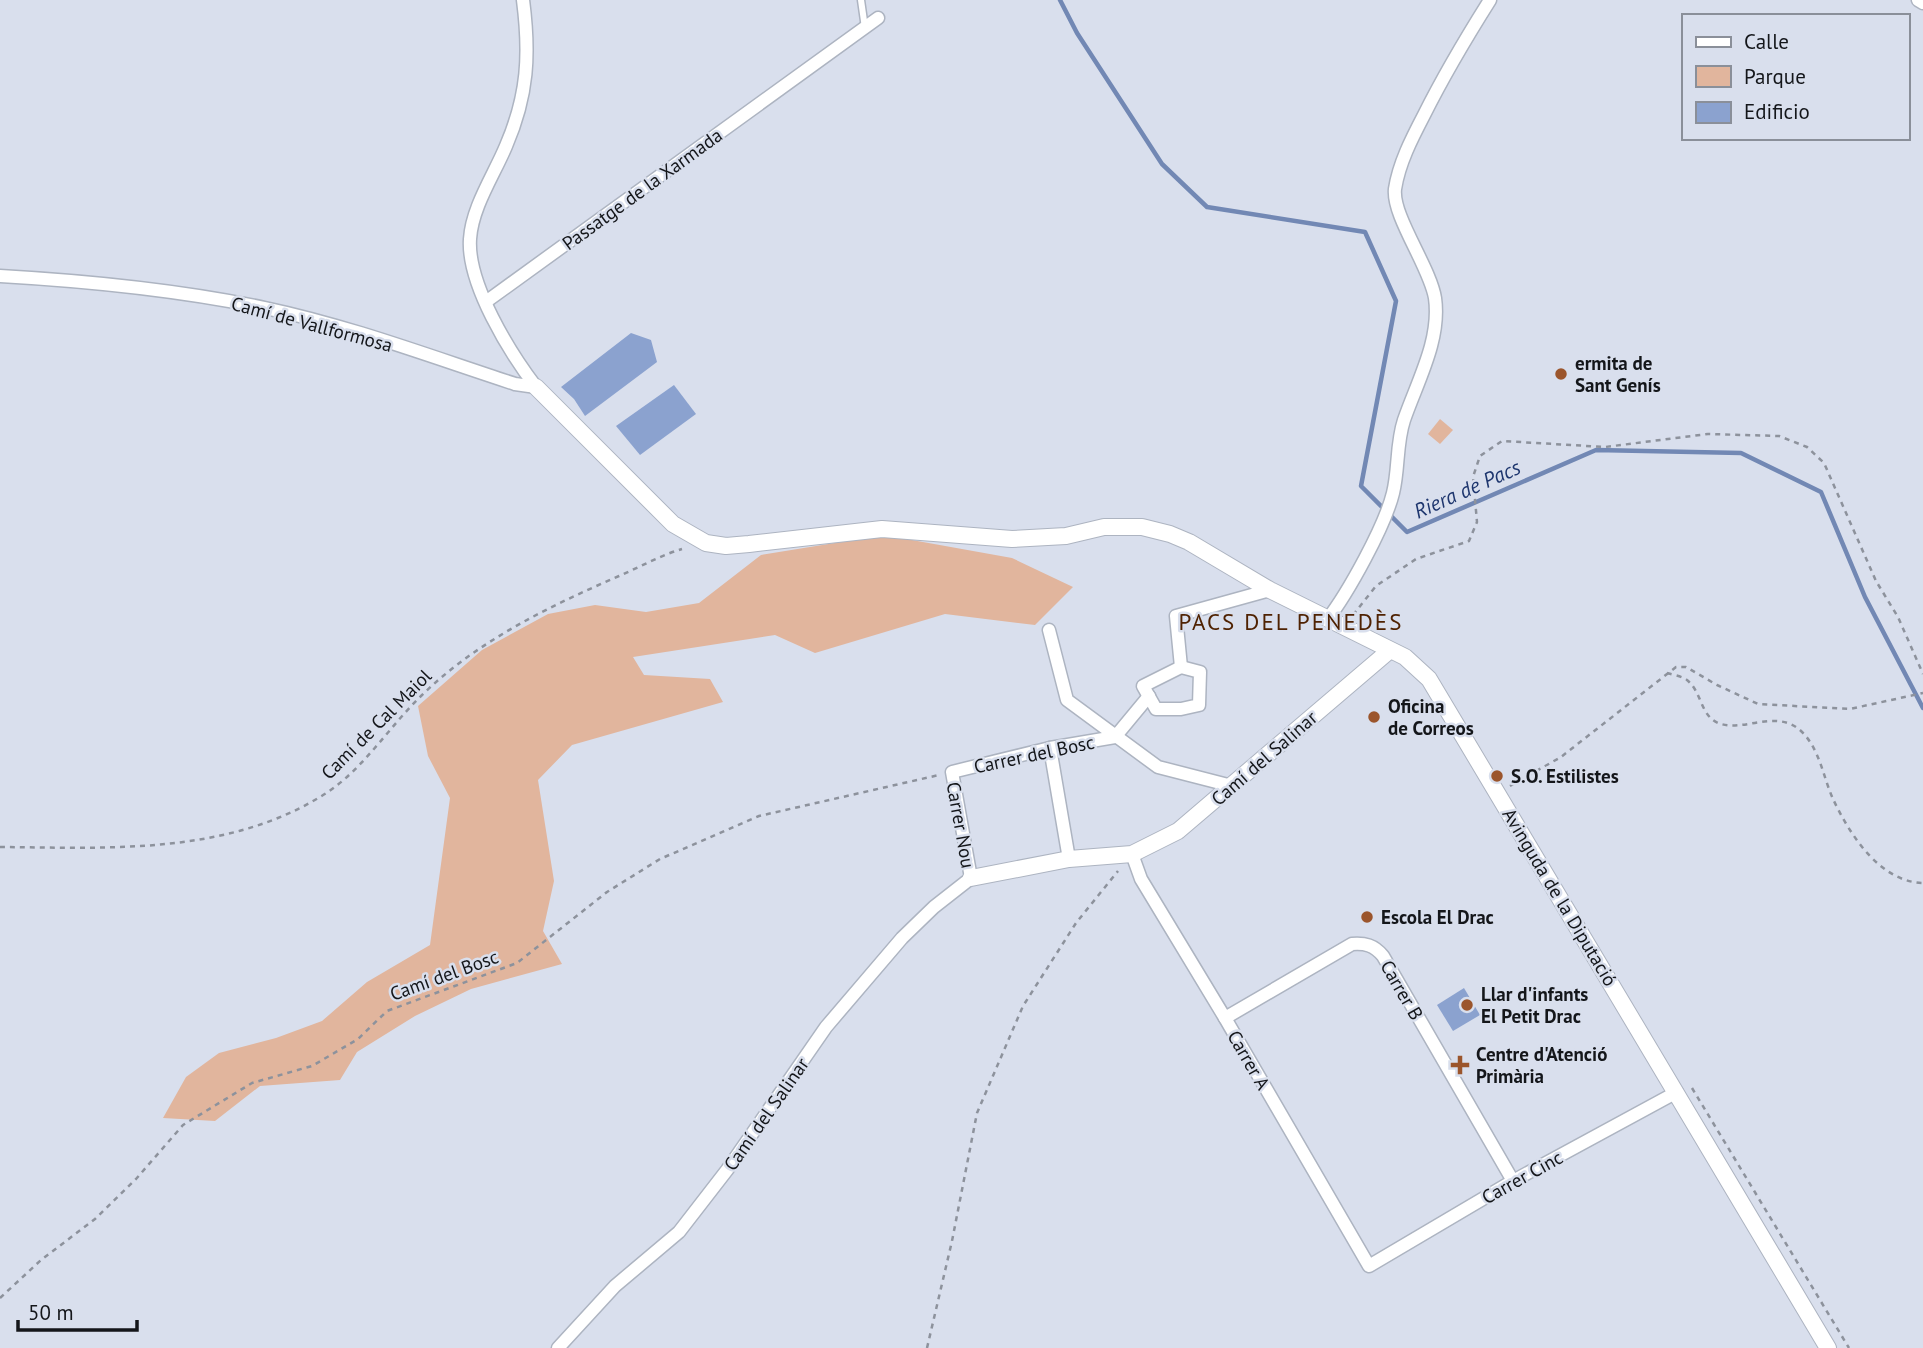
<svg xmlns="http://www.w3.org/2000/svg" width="1923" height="1348" font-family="'PT Sans',sans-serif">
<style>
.green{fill:#e1b59d}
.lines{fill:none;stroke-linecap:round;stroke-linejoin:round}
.stream{stroke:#7288b4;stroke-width:4.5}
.building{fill:#8ba2cf}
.service-casing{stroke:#adb4c1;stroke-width:9}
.minor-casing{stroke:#adb4c1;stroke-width:15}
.tertiary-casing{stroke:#adb4c1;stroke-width:18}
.path{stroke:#8d929c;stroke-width:2.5;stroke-dasharray:5 5;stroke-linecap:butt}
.service{stroke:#fff;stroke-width:6}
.minor{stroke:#fff;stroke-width:12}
.tertiary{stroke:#fff;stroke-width:16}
.poi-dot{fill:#9b552c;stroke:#d9dfed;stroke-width:2.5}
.labels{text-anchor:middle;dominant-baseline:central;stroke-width:5;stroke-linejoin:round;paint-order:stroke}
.street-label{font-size:19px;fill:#14161a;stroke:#d9dfed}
.poi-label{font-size:19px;font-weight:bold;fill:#14161a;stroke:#d9dfed;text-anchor:start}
.water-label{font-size:21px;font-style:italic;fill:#1e366e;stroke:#d9dfed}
.quarter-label{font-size:23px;letter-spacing:2px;fill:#4f2202;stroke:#d9dfed}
</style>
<rect width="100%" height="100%" fill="#d9dfed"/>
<!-- green -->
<g class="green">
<polygon points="1440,419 1453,430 1440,444 1428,434"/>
<polygon points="884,535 1012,558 1073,587 1035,625 945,614 815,653 775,635 633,657 644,675 710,679 723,702 572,745 538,780 554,881 543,931 562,964 471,989 415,1016 357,1052 340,1080 260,1086 215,1121 163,1118 186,1077 219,1053 276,1038 322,1021 367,982 430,945 450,798 428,756 418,706 482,650 548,614 595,605 646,612 699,603 761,555"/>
</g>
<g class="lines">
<!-- stream -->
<polyline class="stream" points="1060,0 1077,33 1162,164 1207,207 1365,232 1396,301 1361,486 1407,532 1596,450 1741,453 1821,492 1865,597 1923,708"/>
</g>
<!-- building -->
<g class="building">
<polygon points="631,333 651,340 657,362 585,416 574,399 561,387"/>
<polygon points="674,385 696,414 640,455 616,426"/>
<polygon points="1464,988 1480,1015 1453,1031 1437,1005"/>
</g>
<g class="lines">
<defs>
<polyline id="service" points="861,0 865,28"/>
<g id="minor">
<path d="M 523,0 C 530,54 528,95 506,146 C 494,175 472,207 470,239 C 467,284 510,353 536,387"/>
<polyline points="1918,0 1923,3"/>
<path d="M 0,276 C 87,281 179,290 265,308 C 350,326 432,357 515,384 L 536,387"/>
<polyline points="487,301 878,18"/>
<path d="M 1327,620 C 1348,593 1385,526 1393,493 C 1399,469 1396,444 1404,420 C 1417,382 1441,340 1435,298 C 1430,267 1392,216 1395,189 C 1399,163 1412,138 1424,115 C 1444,75 1466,38 1490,0"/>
<polyline points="1049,630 1067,700 1158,767 1232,786"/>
<polygon points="1181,667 1200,672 1199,705 1181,709 1156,709 1143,686"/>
<polyline points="1181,667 1176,616 1270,590"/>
<polyline points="1050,748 1069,859"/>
<polyline points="1132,854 1141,879 1225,1018 1369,1266 1513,1181 1677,1092"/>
<path d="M 1225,1018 L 1352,944 C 1365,943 1374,945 1383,956 L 1513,1181"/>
<polyline points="558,1348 615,1286 679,1232 727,1170 826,1027 902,938 934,907 971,878 952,772 1050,748 1115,737 1149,696"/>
</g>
<g id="tertiary">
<polyline points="536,387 673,524 706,543 726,546 749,544 882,529 1012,539 1066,536 1104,527 1142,527 1170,534 1189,542 1270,590 1405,657 1429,679 1828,1348"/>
<polyline points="971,878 1069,859 1132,854 1178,831 1389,651"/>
</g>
</defs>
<!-- service casing -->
<use href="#service" class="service-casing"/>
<!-- minor casing -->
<use href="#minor" class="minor-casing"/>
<!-- tertiary casing -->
<use href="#tertiary" class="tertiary-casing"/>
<!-- path -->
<g class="path">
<polyline points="1353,615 1376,586 1416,559 1469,541 1477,522 1473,477 1480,456 1502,441 1605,447 1708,434 1779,436 1807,447 1824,463 1876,581 1898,617 1923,674"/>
<path d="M 1667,673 C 1673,675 1682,676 1687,680 C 1702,692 1700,715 1718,723 C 1744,733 1776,708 1801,731 C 1820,749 1823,777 1833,799 C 1850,835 1880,882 1923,883"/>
<polyline points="1510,786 1561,757 1676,667 1686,667 1717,685 1758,704 1850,709 1923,693"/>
<path d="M 0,847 C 108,848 224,855 320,797 C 361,773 387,729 421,696 C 477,641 548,607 619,576 C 640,567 661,555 682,549"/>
<polyline points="1692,1088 1849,1348"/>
<polyline points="0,1298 41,1260 95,1219 136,1179 183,1125 252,1083 312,1066 358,1039 387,1011 517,963 607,892 660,859 759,816 939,775"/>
<polyline points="927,1348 952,1241 977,1113 1023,1006 1076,923 1118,871"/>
</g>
<!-- service -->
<use href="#service" class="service"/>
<!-- minor -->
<use href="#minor" class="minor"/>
<!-- tertiary -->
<use href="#tertiary" class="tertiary"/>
</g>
<!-- markers -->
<g class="poi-dot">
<circle cx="1561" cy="374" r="7"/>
<circle cx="1374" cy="717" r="7"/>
<circle cx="1497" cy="776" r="7"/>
<circle cx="1367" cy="917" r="7"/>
<circle cx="1467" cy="1005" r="7"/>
<path d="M1456.5 1054.5h7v7h7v7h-7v7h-7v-7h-7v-7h7z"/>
</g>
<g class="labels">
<!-- street labels -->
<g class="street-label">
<text transform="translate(642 189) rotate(-36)">Passatge de la Xarmada</text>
<text transform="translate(312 324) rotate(15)">Camí de Vallformosa</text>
<text transform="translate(376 724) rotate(-45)">Camí de Cal Maiol</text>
<text transform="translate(1034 754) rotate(-12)">Carrer del Bosc</text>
<text transform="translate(1264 758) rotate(-41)">Camí del Salinar</text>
<text transform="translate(961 825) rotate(80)">Carrer Nou</text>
<text transform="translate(1560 897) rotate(59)">Avinguda de la Diputació</text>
<text transform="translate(444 975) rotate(-20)">Camí del Bosc</text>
<text transform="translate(1402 990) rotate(60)">Carrer B</text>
<text transform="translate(1249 1060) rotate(60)">Carrer A</text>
<text transform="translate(766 1114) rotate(-55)">Camí del Salinar</text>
<text transform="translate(1522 1177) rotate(-29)">Carrer Cinc</text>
</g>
<!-- poi labels -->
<g class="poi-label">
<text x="1575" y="363">ermita de<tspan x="1575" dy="22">Sant Genís</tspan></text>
<text x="1388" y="706">Oficina<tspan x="1388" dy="22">de Correos</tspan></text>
<text x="1511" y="776">S.O. Estilistes</text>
<text x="1381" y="917">Escola El Drac</text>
<text x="1481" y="994">Llar d'infants<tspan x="1481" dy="22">El Petit Drac</tspan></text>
<text x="1476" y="1054">Centre d'Atenció<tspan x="1476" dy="22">Primària</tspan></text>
</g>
<!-- water labels -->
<g class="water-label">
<text transform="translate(1467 489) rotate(-24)">Riera de Pacs</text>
</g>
<!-- quarter labels -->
<g class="quarter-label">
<text x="1291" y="621">PACS DEL PENEDÈS</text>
</g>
</g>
<!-- legend -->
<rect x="1682" y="14" width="228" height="126" fill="#d9dfed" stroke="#8a8f99" stroke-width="2"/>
<rect x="1696" y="37" width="35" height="10" fill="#ffffff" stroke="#8a8f99" stroke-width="2"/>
<text x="1744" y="49" font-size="21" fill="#14161a">Calle</text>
<rect x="1696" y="66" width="35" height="21" fill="#e1b59d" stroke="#8a8f99" stroke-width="2"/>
<text x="1744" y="84" font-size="21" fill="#14161a">Parque</text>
<rect x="1696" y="102" width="35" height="21" fill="#8ba2cf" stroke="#8a8f99" stroke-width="2"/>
<text x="1744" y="119" font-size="21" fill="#14161a">Edificio</text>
<!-- scale -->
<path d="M18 1320v10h119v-10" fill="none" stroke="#14161a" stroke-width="3.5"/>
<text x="28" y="1320" font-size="21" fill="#14161a" stroke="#d9dfed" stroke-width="5" paint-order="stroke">50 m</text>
</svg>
